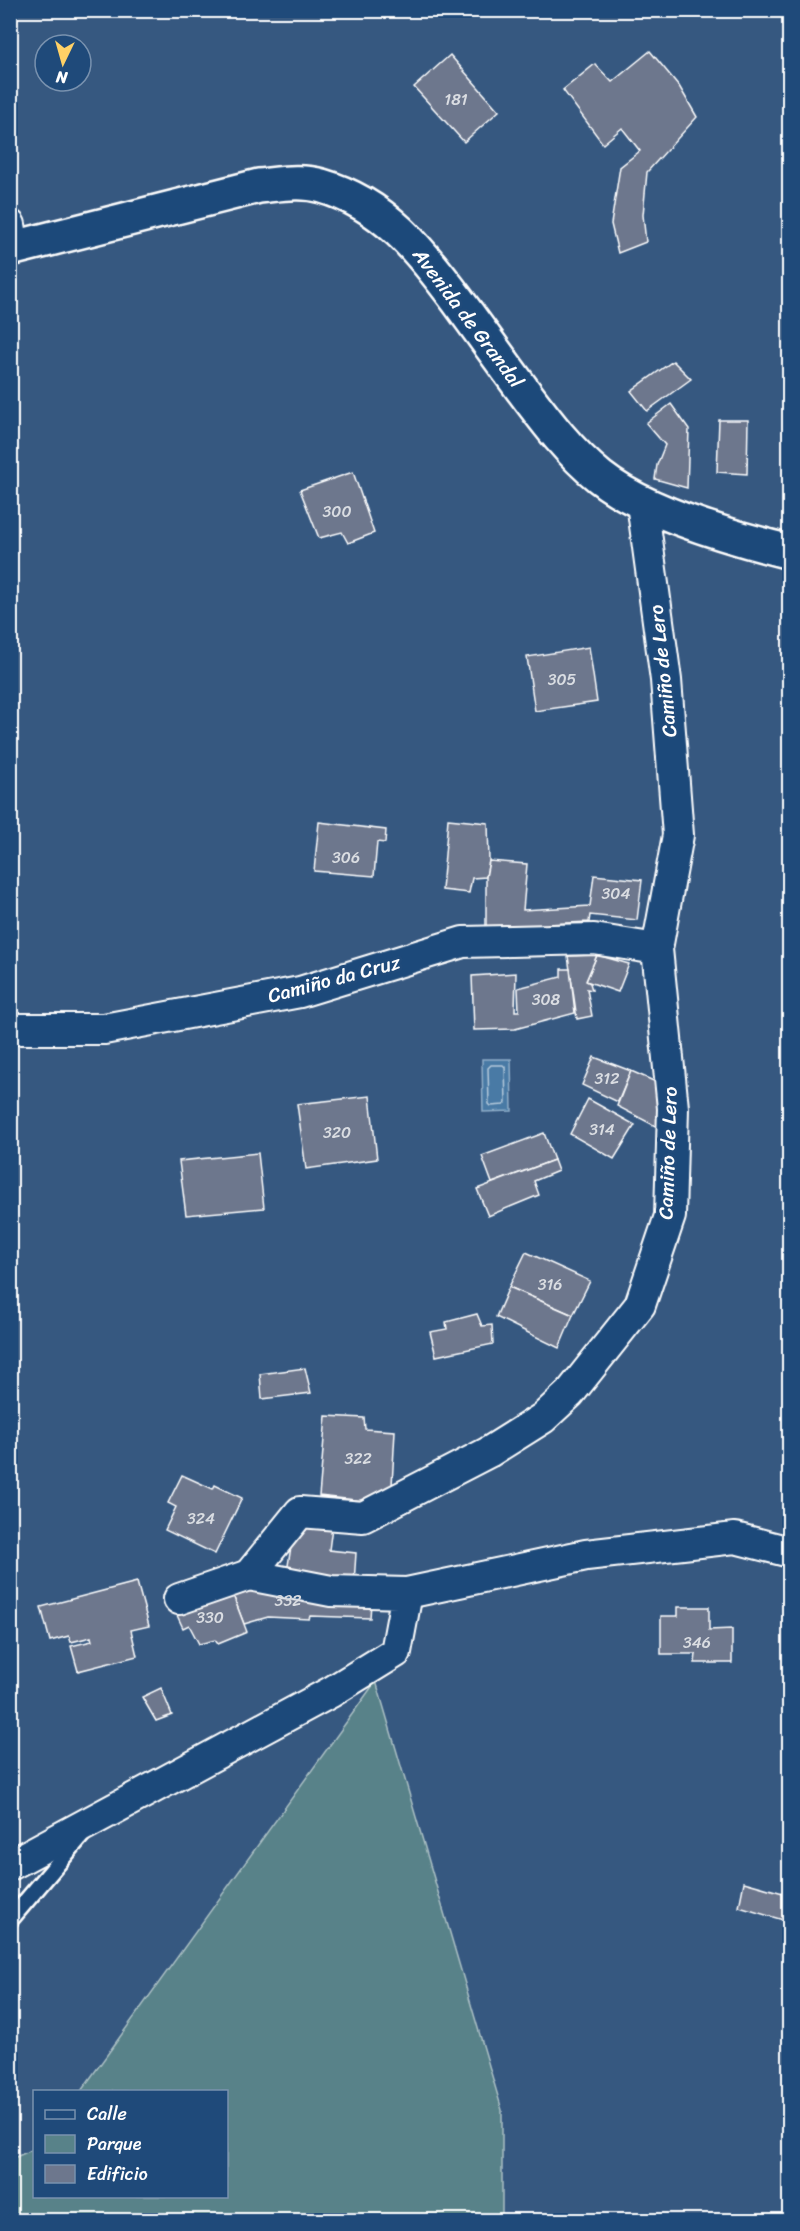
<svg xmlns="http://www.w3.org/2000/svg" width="800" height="2231" font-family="Sriracha,sans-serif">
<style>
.green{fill:#588289;stroke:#acc0c4;stroke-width:1.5}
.water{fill:#487aa5;stroke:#91afc9;stroke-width:1.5}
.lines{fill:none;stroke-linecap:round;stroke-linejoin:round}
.shore{stroke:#b6cadb;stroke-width:1.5}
.building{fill:#6d778d;stroke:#fff;stroke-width:1.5}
.service-casing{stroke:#fff;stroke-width:20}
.minor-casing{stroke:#fff;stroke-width:34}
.tertiary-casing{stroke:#fff;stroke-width:38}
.service{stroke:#1f4a7a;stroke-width:15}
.minor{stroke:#1f4a7a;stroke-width:30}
.tertiary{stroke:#1f4a7a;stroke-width:33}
.labels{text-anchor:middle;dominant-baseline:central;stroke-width:6;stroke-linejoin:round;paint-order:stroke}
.number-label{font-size:16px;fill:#dadde2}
.street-label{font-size:20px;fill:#fff;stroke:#1f4a7a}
</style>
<rect width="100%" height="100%" fill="#365880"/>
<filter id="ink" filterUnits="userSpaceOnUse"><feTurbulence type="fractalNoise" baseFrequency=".0167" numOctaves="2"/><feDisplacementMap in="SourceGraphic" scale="12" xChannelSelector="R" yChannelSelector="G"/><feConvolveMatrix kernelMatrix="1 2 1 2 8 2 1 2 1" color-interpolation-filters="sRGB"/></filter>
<g filter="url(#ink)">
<!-- green -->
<polygon class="green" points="376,1681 502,2110 502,2220 11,2220 11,2159 34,2149 34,2196 226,2196 226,2092 81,2091"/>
<!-- water -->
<polygon class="water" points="482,1059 511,1059 512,1111 483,1112"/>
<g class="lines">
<!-- shore -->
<polygon class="shore" points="491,1065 503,1065 505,1067 506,1103 504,1105 491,1106 489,1104 488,1068"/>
</g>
<!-- building -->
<g class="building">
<polygon points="650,51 679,86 697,117 647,172 643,215 646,242 618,253 611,224 620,167 640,151 622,128 603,144 563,90 595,64 612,82"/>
<polygon points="450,55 499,111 464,142 414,87"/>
<polygon points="673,361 691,379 647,411 631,391"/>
<polygon points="671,404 689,429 687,488 655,479 657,465 665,445 646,423"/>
<polygon points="719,420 748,420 747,474 717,472"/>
<polygon points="353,472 374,533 348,543 342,532 319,538 300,490"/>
<polygon points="589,647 597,702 535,711 527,657"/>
<polygon points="448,819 488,823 489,861 486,877 472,878 469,893 442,890"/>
<polygon points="319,822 386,830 385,843 377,842 374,876 314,871"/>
<polygon points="489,861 527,864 523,910 590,906 594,875 642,880 637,920 590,915 589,922 548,924 548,929 486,933 486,877"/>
<polygon points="597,955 629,964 618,992 586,981"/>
<polygon points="597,955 586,981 590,983 592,990 587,989 592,1016 577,1019 568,956"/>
<polygon points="561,969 570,969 575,1013 515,1029 474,1030 472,976 516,973 515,1011 519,1011 518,988 561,977"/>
<polygon points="594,1057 631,1071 618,1102 582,1085"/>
<polygon points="631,1071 665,1086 663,1130 617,1106"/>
<polygon points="370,1096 377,1159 306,1169 297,1104"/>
<polygon points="588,1099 635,1125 614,1159 570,1134"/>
<polygon points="544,1133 554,1160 492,1183 482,1156"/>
<polygon points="258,1153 264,1208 186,1215 179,1161"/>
<polygon points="554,1160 558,1171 534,1181 539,1195 488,1216 477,1189"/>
<polygon points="526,1252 590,1281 573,1315 509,1287"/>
<polygon points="509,1287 573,1315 559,1348 496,1317"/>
<polygon points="477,1314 482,1326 492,1325 493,1344 436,1356 430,1332 447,1329 446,1322"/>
<polygon points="305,1368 311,1393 262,1399 260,1374"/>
<polygon points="326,1416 364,1418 365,1429 395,1431 392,1485 364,1501 319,1496"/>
<polygon points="182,1475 213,1489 215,1485 242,1498 215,1554 165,1530 176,1507 168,1503"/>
<polygon points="295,1522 332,1527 329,1550 356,1553 354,1583 286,1578"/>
<polygon points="260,1581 371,1603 370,1618 310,1616 309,1619 268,1617 244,1624 231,1590"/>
<polygon points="137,1582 149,1626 131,1630 137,1656 78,1671 71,1646 92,1641 91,1637 71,1642 69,1636 50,1641 41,1607"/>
<polygon points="231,1590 247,1632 218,1644 215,1640 199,1644 189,1625 183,1628 175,1611"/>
<polygon points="678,1607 709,1607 709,1630 732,1629 732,1663 695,1663 696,1654 661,1654 661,1616 678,1616"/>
<polygon points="161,1688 172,1715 156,1721 142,1697"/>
<polygon points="744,1882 790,1895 790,1922 739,1907"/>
</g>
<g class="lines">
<defs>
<polyline id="service" points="10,1920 82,1835"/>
<g id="minor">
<polyline points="10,225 14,247"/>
<polyline points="10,1029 104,1029 300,992 463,942 594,939 657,949"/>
<polyline points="249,1575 300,1512 363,1517 489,1452 543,1418 570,1393 640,1305 670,1216 673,1108 657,949 678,835 666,680 642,503"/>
<polyline points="407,1593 586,1555 735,1538 790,1552"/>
<polyline points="10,1865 331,1692 396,1652 407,1593 331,1591 249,1575 179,1599"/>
</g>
<path id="tertiary" d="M 10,249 L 259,186 C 280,184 301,180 322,186 C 384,204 421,251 458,301 C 479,330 501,360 522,389 C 546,421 569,452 600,477 C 644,512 734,538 790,552"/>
</defs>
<!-- service casing -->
<use href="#service" class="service-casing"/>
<!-- minor casing -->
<use href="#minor" class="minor-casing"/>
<!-- tertiary casing -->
<use href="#tertiary" class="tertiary-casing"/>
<!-- service -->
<use href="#service" class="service"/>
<!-- minor -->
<use href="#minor" class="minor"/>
<!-- tertiary -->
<use href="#tertiary" class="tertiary"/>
</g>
</g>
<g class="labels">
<!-- number labels -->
<g class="number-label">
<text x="456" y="99">181</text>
<text x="337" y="511">300</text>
<text x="562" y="679">305</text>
<text x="346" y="857">306</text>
<text x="616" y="893">304</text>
<text x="546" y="999">308</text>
<text x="607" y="1078">312</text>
<text x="602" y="1129">314</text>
<text x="337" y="1132">320</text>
<text x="550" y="1284">316</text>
<text x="358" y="1458">322</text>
<text x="201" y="1518">324</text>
<text x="288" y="1600">332</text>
<text x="210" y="1617">330</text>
<text x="697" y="1642">346</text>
</g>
<!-- street labels -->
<g class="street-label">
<text transform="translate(468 318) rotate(53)">Avenida de Grandal</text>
<text transform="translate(663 671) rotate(-96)">Camiño de Lero</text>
<text transform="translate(334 979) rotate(-15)">Camiño da Cruz</text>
<text transform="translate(668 1153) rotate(-88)">Camiño de Lero</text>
</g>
</g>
<!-- margin -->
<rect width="800" height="2231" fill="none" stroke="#1f4a7a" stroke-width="36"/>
<rect x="18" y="18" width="764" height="2195" fill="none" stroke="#fff" stroke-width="2" filter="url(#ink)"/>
<!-- legend -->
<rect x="33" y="2090" width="195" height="108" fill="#1f4a7a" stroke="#7992af" stroke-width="1.5"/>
<rect x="45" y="2110" width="30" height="9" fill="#1f4a7a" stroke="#7992af" stroke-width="1.5"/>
<text x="87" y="2120" font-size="18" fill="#ffffff">Calle</text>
<rect x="45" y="2135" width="30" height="18" fill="#588289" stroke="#7992af" stroke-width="1.5"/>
<text x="87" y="2150" font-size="18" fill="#ffffff">Parque</text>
<rect x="45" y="2165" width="30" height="18" fill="#6d778d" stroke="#7992af" stroke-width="1.5"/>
<text x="87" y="2180" font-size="18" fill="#ffffff">Edificio</text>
<!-- north arrow -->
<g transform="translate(63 63) rotate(185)"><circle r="28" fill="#1f4a7a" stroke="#7992af" stroke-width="1.5"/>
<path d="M0-4.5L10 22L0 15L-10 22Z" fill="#ffd166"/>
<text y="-9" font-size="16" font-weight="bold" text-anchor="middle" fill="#ffffff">N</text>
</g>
</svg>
